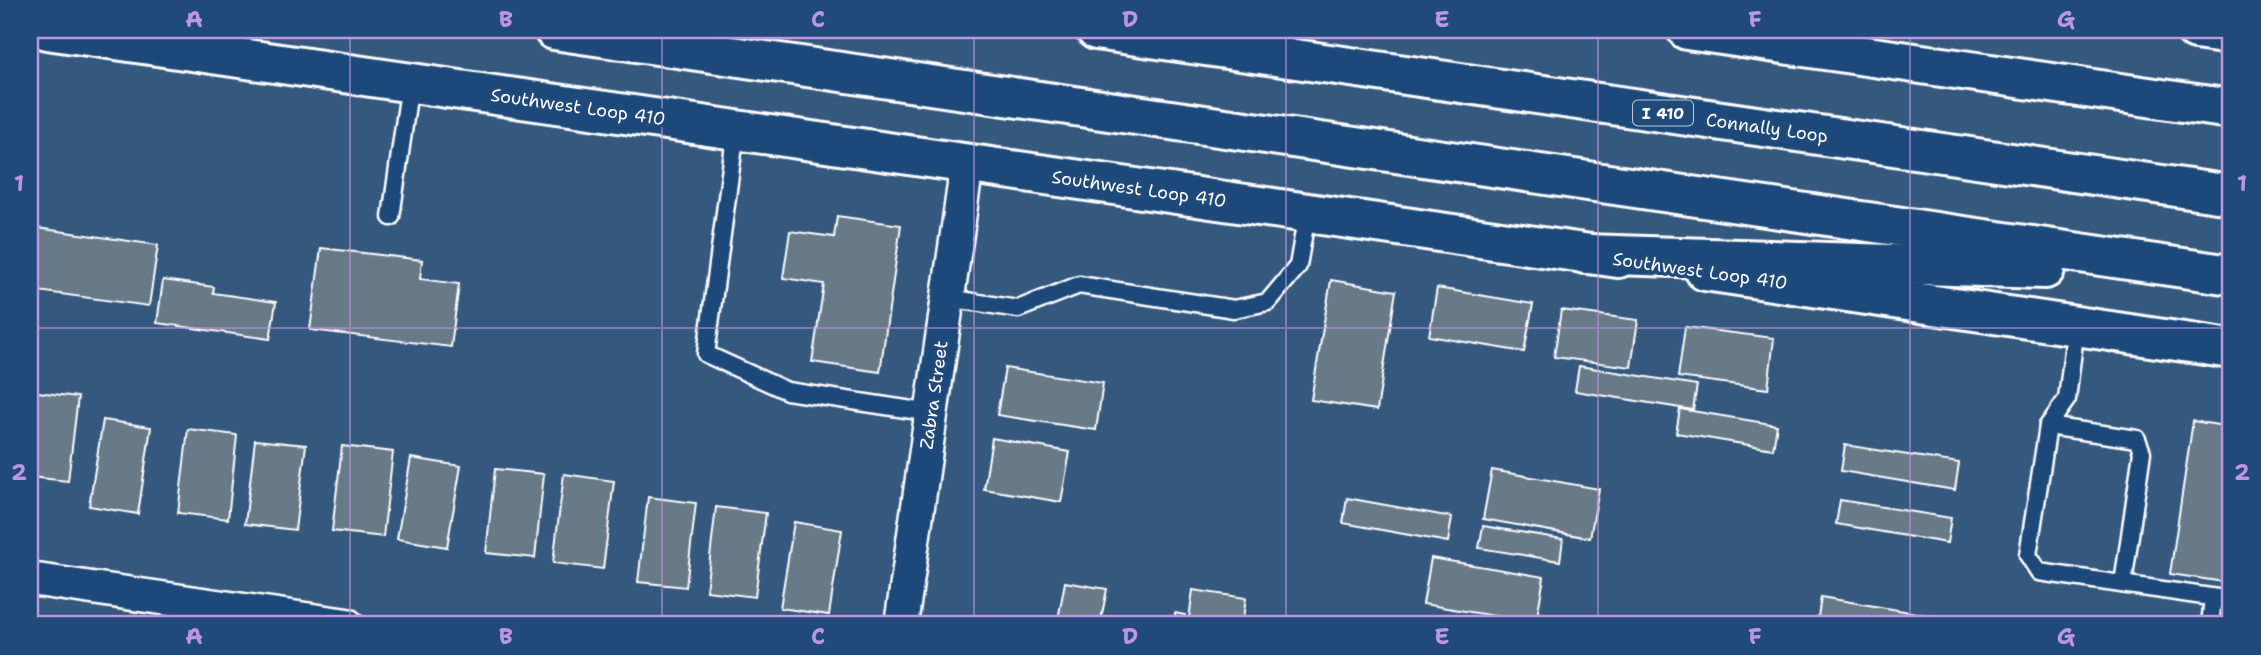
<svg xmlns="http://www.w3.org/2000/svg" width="2261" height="655" font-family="'Shantell Sans',sans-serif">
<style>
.building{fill:#677a88;stroke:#fff;stroke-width:2}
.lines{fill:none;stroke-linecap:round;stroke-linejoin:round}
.lane-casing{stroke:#fff;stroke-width:21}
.street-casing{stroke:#fff;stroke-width:37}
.secondary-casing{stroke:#fff;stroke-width:44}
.highway-casing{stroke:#fff;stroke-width:44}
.lane{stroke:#1f4a7a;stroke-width:16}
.street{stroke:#1f4a7a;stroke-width:32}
.secondary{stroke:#1f4a7a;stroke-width:38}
.highway{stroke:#1f4a7a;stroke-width:38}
.grid{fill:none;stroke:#bd96df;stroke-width:2;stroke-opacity:0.55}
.labels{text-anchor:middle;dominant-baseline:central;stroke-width:7;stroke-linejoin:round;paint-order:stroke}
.shield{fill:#1f4a7a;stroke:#bcc9d7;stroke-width:2}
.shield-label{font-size:16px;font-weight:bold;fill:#fff}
.street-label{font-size:18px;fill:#fff;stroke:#1f4a7a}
.neatline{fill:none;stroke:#bd96df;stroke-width:2.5}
.grid-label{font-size:23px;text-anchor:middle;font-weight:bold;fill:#bd96df}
</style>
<rect width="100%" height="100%" fill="#35587e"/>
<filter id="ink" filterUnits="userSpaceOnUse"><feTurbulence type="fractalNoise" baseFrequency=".0143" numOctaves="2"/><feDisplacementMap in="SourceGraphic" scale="14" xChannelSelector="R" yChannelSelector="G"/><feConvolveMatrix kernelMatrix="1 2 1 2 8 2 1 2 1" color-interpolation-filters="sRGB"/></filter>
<g filter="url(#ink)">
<!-- building -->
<g class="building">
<polygon points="837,216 901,225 880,372 812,362 824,284 783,278 790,231 834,237"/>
<polygon points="30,227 158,245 149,306 30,290"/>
<polygon points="321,248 422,260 420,279 459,284 451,347 310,330"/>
<polygon points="163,280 214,287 213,293 276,302 270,339 157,323"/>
<polygon points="1331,280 1396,291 1377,410 1311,400"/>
<polygon points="1437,288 1533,304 1524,352 1429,336"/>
<polygon points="1561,310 1638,320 1631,367 1554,357"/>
<polygon points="1685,327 1774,338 1768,389 1678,377"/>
<polygon points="1579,366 1697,385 1693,410 1575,391"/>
<polygon points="1005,368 1103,383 1096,430 997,415"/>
<polygon points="30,391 78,397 68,481 30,477"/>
<polygon points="1680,409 1777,425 1773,449 1676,433"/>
<polygon points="103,420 151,427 138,514 89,506"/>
<polygon points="2193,421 2231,427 2231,583 2170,574"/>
<polygon points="188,429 237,435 228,519 178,513"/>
<polygon points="992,438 1070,452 1061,502 984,489"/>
<polygon points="255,440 306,445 295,530 245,524"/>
<polygon points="1845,445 1959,463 1955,490 1841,471"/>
<polygon points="342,446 393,452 383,537 332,531"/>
<polygon points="411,458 461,466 447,547 397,539"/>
<polygon points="495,469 544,474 535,558 486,553"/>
<polygon points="1492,470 1599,489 1590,538 1483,519"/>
<polygon points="564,474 614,481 603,569 553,563"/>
<polygon points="648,497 696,503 686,587 638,582"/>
<polygon points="1347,498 1452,517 1448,542 1343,523"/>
<polygon points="1840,500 1951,518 1947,543 1836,524"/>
<polygon points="716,507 766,513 755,597 706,591"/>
<polygon points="794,522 842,530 829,615 780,608"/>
<polygon points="1483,526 1563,539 1560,561 1479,548"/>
<polygon points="1431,558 1544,577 1536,623 1423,604"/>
<polygon points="1065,582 1107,589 1100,625 1057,625"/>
<polygon points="1193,590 1246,598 1242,625 1188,625"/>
<polygon points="1821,597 1934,616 1932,625 1817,624"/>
<polygon points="1175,613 1185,615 1184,625 1131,625 1133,615 1174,623"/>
</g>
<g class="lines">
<defs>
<g id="lane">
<polyline points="736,130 706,354 787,391 932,413"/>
<polyline points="391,217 410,83"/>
<polyline points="948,298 1018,309 1079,285 1234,309 1268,302 1298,266 1307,214"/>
<polyline points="2076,326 2067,399 2048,426 2028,555 2039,572 2231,600"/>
<polyline points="2048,426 2137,439 2142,452 2123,584"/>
<polyline points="2210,625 2213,598"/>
</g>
<g id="street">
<polyline points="30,579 347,625"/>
<polyline points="901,625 967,164"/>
</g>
<g id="secondary">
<polyline points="47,30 1618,258"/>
<polyline points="1705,271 2231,349"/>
</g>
<g id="highway">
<polyline points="554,30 2231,275"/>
<polyline points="1096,30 2231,195"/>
<polyline points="1687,30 2231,109"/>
<polyline points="2196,30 2231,35"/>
<polyline points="1585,254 2045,269"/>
</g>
</defs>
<!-- lane casing -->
<use href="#lane" class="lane-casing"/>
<!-- street casing -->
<use href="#street" class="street-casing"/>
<!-- secondary casing -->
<use href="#secondary" class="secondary-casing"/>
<!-- highway casing -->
<use href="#highway" class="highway-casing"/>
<!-- lane -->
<use href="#lane" class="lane"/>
<!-- street -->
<use href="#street" class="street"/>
<!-- secondary -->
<use href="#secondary" class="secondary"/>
<!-- highway -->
<use href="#highway" class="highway"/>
</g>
</g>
<!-- grid -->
<path class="grid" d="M 350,30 L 350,625M 662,30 L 662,625M 974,30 L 974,625M 1286,30 L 1286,625M 1598,30 L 1598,625M 1910,30 L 1910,625M 30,328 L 2231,328"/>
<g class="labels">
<!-- shield labels -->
<rect class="shield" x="1633" y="100.5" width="60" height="25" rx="5"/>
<g class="shield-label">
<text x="1663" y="113">I 410</text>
</g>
<!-- street labels -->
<g class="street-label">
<text transform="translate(578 107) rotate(8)">Southwest Loop 410</text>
<text transform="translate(1767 128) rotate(8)">Connally Loop</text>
<text transform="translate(1139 189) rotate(8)">Southwest Loop 410</text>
<text transform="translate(1700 271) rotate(8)">Southwest Loop 410</text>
<text transform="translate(934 395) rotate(-82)">Zabra Street</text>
</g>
</g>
<!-- margin -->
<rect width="2261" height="655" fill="none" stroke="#1f4a7a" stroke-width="77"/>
<rect x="38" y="38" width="2184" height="578" class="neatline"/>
<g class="grid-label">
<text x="194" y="27">A</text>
<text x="506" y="27">B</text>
<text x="818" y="27">C</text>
<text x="1130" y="27">D</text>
<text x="1442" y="27">E</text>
<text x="1755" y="27">F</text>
<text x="2066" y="27">G</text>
<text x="19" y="191">1</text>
<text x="2242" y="191">1</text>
<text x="19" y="480">2</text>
<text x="2242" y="480">2</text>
<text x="194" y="644">A</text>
<text x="506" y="644">B</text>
<text x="818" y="644">C</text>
<text x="1130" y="644">D</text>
<text x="1442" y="644">E</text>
<text x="1755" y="644">F</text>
<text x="2066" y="644">G</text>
</g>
</svg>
